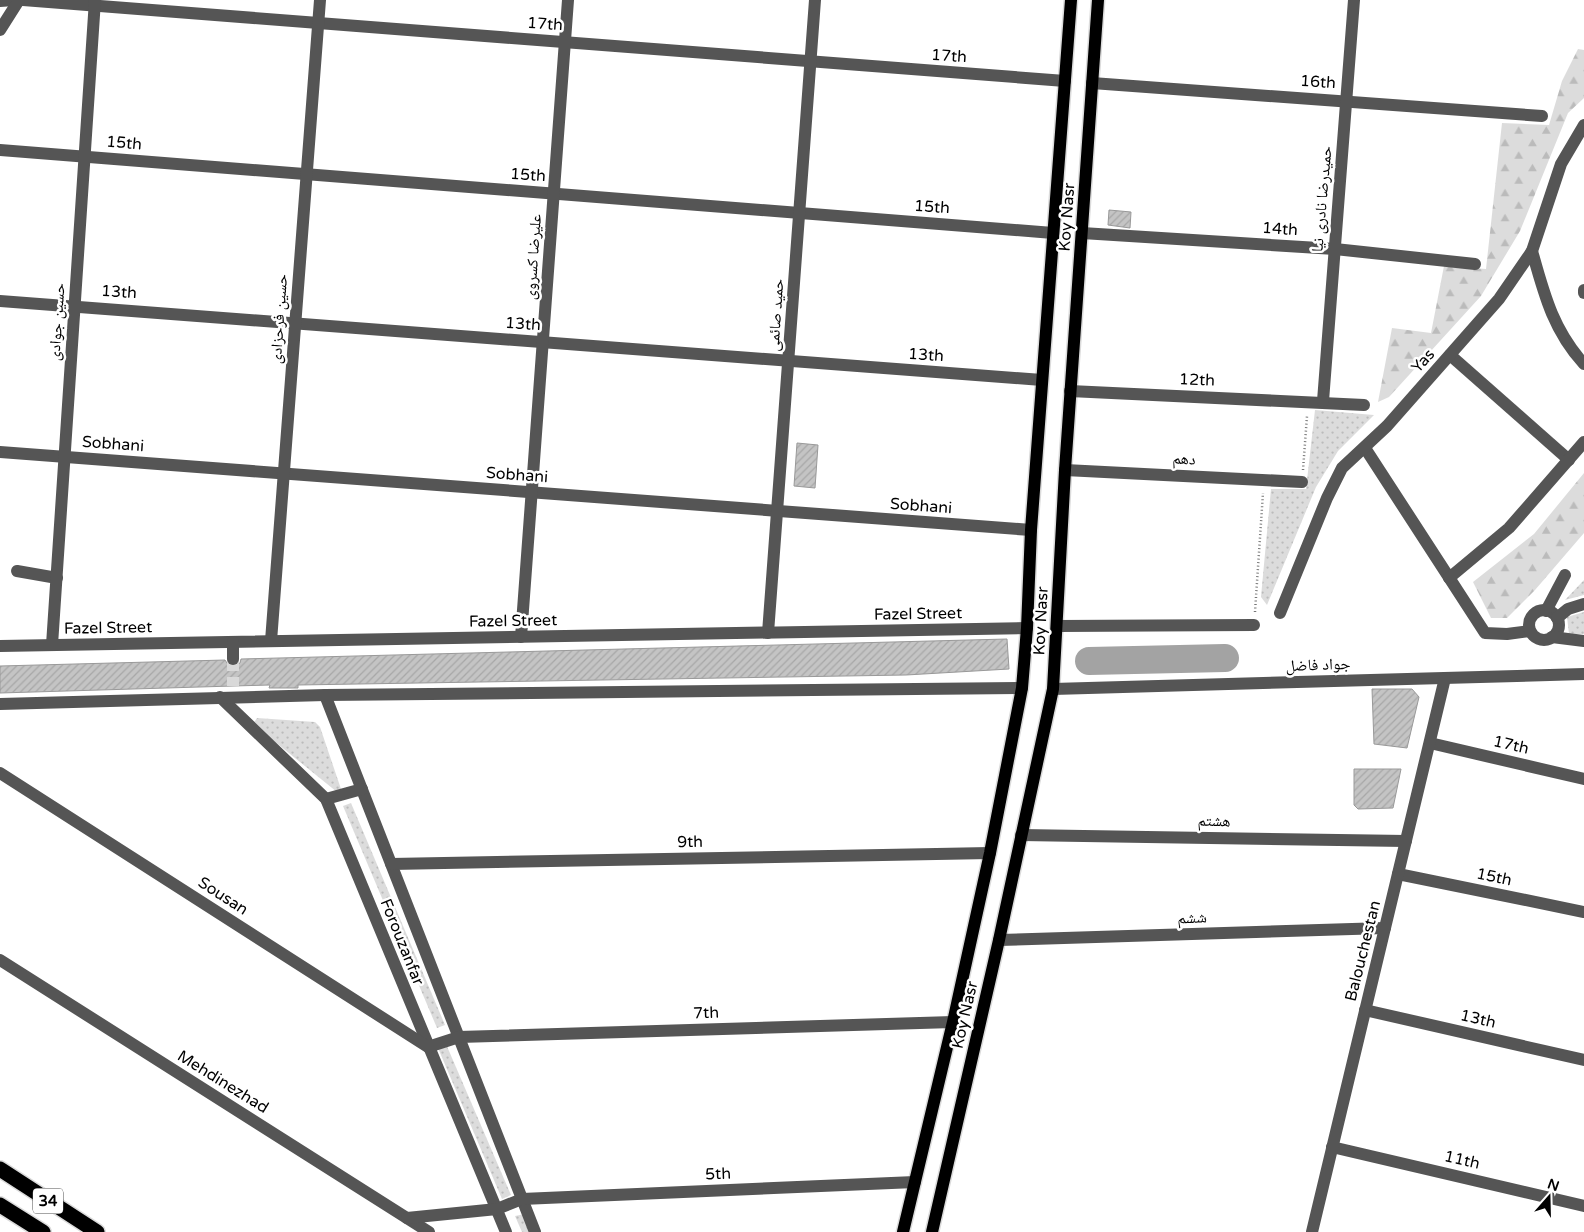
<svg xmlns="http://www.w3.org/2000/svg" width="1584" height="1232" font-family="'Varela Round','Noto Naskh Arabic',sans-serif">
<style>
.grass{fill:url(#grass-dots)}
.forest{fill:url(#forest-firs)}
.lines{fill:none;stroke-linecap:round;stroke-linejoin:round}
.river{stroke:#a3a3a3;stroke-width:28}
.building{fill:url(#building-hatch);stroke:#999}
.minor-tunnel{stroke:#d9d9d9;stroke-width:12;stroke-dasharray:12 6;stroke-linecap:butt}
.major-casing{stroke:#dbdbdb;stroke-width:15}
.highway-casing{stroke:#dbdbdb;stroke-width:18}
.path{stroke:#777;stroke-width:2.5;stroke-dasharray:1 2.5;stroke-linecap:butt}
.minor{stroke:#555;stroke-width:12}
.major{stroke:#000;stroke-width:12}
.highway{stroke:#000;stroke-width:15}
.labels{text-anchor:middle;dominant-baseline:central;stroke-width:5;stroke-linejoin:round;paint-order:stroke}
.shield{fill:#fff;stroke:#4c4c4c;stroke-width:1}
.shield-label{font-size:15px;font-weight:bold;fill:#000}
.street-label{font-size:16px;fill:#000;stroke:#fff}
</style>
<defs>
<pattern id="grass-dots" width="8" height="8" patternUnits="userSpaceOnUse" patternTransform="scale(1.25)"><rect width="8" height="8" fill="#dcdcdc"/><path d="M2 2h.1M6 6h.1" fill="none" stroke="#bbb" stroke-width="1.8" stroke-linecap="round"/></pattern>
<pattern id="forest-firs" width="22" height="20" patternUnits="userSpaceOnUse" patternTransform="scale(1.25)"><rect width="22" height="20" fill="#dcdcdc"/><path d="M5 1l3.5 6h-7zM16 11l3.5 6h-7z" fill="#bbb"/></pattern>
<pattern id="building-hatch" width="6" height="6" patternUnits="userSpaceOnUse" patternTransform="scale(1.25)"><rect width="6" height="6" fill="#c4c4c4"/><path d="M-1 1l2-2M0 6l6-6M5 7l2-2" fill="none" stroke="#a7a7a7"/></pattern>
</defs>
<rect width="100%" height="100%" fill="#fff"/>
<!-- grass -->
<g class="grass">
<polygon points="1315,410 1374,415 1338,451 1316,487 1267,605 1261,597 1271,489 1306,489"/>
<polygon points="1584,580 1584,595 1565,600"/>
<polygon points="1584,612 1584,634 1569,634 1567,617"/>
<polygon points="257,718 315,722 320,727 341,789 337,792 253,724"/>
<polygon points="351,803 445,1025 437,1028 343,806"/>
<polygon points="446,1044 511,1195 502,1199 438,1048"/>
<polygon points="525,1214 533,1232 522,1232 515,1216"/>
</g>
<!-- forest -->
<g class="forest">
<polygon points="1578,49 1584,50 1584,98 1568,113 1520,231 1481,296 1389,397 1378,402 1392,328 1431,333 1444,266 1486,269 1502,123 1549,125 1562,81"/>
<polygon points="1584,473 1584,533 1535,590 1507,618 1491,618 1473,582 1534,534"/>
</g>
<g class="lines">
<!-- river -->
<polyline class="river" points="1089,661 1225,658"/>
</g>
<!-- building -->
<g class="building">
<polygon points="1109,210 1131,212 1130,228 1108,225"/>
<polygon points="797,443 818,445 815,488 794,486"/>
<polygon points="1007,639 1009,669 906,675 298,685 298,688 269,688 270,685 233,686 0,693 0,666 225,660 229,666 233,667 240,663 241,659"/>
<polygon points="1372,689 1412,689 1419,697 1407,748 1374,744"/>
<polygon points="1354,769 1401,769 1393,808 1358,809 1354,805"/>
</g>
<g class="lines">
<!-- minor-tunnel -->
<polyline class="minor-tunnel" points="233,659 233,686"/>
<defs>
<g id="major">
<polyline points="903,1232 953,1022 990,853 1022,688 1027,628 1031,530 1071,0"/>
<polyline points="932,1232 999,940 1053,689 1065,470 1098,0"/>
</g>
<g id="highway">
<polyline points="0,1169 97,1232"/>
<polyline points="0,1205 43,1232"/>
</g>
</defs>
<!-- major casing -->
<use href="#major" class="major-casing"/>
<!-- highway casing -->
<use href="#highway" class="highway-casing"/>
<!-- path -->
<g class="path">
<polyline points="1303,470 1307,416"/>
<polyline points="1255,612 1263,493"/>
</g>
<!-- minor -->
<g class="minor">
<polyline points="23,0 1065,81"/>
<polyline points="0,1 14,0"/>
<polyline points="0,30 19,0"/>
<polyline points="1092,83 1542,116"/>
<polyline points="0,150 1053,233"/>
<polyline points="1082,233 1335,249 1475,264"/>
<path d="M 1532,251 C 1544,294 1553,330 1584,364"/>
<polyline points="1584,290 1584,293"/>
<polyline points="0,301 1042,380"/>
<polyline points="1450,355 1569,460"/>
<polyline points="1070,391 1364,405"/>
<polyline points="1323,401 1354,0"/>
<polyline points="1365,448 1485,633 1507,634 1530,631"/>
<polyline points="0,452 1031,530"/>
<polyline points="1065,470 1302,482"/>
<polyline points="17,571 57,578"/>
<polyline points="1449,578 1509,528 1584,442"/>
<circle cx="1544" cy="625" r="15"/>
<polyline points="1546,611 1565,575"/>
<polyline points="1280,613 1327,498 1342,468 1387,426 1499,299 1532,251 1561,164 1584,125"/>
<polyline points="1557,618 1568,609 1584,604"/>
<polyline points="1058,626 1254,625"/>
<polyline points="768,633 815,0"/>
<polyline points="521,637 568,0"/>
<polyline points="1552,637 1584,641"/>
<polyline points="271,641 320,0"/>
<polyline points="52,645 95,0"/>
<polyline points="0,646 1027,628"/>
<polyline points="233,659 233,642"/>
<polyline points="1053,689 1584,674"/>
<polyline points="325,695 535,1232"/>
<polyline points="220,697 326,799 506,1232"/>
<polyline points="0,704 325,695 1022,688"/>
<polyline points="1430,743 1584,779"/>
<polyline points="0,773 428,1047 459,1037 953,1022"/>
<polyline points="326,799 362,789"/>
<polyline points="1021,835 1406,841"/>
<polyline points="391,864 990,853"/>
<polyline points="1398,874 1584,912"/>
<polyline points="999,940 1385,928"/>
<polyline points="0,960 429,1232"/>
<polyline points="1365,1010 1584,1060"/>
<polyline points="1332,1147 1584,1206"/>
<polyline points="407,1218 497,1209 522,1199 915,1182"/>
<polyline points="1312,1232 1445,678"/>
</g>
<!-- major -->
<use href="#major" class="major"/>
<!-- highway -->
<use href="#highway" class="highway"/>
</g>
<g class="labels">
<!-- shield labels -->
<rect class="shield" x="33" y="1188.5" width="30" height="25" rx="4"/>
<g class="shield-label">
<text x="48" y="1201">34</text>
</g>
<!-- street labels -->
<g class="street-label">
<text transform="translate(545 24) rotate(4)">17th</text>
<text transform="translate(949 56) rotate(4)">17th</text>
<text transform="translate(1318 82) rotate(4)">16th</text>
<text transform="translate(124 143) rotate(5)">15th</text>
<text transform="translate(528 175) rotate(4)">15th</text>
<text transform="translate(1322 199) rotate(-85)">حمیدرضا نادری نیا</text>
<text transform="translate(932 207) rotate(4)">15th</text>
<text transform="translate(1067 217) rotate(-86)">Koy Nasr</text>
<text transform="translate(1280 229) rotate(4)">14th</text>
<text transform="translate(533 257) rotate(-86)">علیرضا کسروی</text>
<text transform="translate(119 292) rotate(4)">13th</text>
<text transform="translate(776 315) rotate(-86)">حمید صائمی</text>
<text transform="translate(279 319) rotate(-86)">حسین فرحزادی</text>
<text transform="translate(57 322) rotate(-86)">حسین جوادی</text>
<text transform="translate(523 324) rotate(4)">13th</text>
<text transform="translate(926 355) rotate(4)">13th</text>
<text transform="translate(1423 361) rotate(-48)">Yas</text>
<text transform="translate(1197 380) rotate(2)">12th</text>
<text transform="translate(113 444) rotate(4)">Sobhani</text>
<text transform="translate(1184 459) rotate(3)">دهم</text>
<text transform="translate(517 475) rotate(4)">Sobhani</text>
<text transform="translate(921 506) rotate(4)">Sobhani</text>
<text transform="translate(918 614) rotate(-1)">Fazel Street</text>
<text transform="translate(513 621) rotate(-1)">Fazel Street</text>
<text transform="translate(1041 621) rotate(-87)">Koy Nasr</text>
<text transform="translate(108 628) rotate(-1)">Fazel Street</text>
<text transform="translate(1318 665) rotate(-2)">جواد فاضل</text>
<text transform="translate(1511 745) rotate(13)">17th</text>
<text transform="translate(1214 821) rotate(1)">هشتم</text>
<text transform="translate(690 842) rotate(-1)">9th</text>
<text transform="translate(1494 877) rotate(12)">15th</text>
<text transform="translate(223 896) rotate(33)">Sousan</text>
<text transform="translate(1192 918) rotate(-2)">ششم</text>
<text transform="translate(402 942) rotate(68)">Forouzanfar</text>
<text transform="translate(1363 951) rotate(-76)">Balouchestan</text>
<text transform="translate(706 1013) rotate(-2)">7th</text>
<text transform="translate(965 1015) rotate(-77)">Koy Nasr</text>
<text transform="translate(1478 1019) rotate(13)">13th</text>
<text transform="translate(223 1082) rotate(32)">Mehdinezhad</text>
<text transform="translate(1462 1160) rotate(13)">11th</text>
<text transform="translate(718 1174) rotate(-2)">5th</text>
</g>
</g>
<!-- north arrow -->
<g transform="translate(1549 1197) rotate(20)" stroke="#ffffff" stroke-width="4" paint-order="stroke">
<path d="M0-4L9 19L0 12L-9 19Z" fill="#000000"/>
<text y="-8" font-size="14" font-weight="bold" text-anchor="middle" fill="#000000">N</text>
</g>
</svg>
